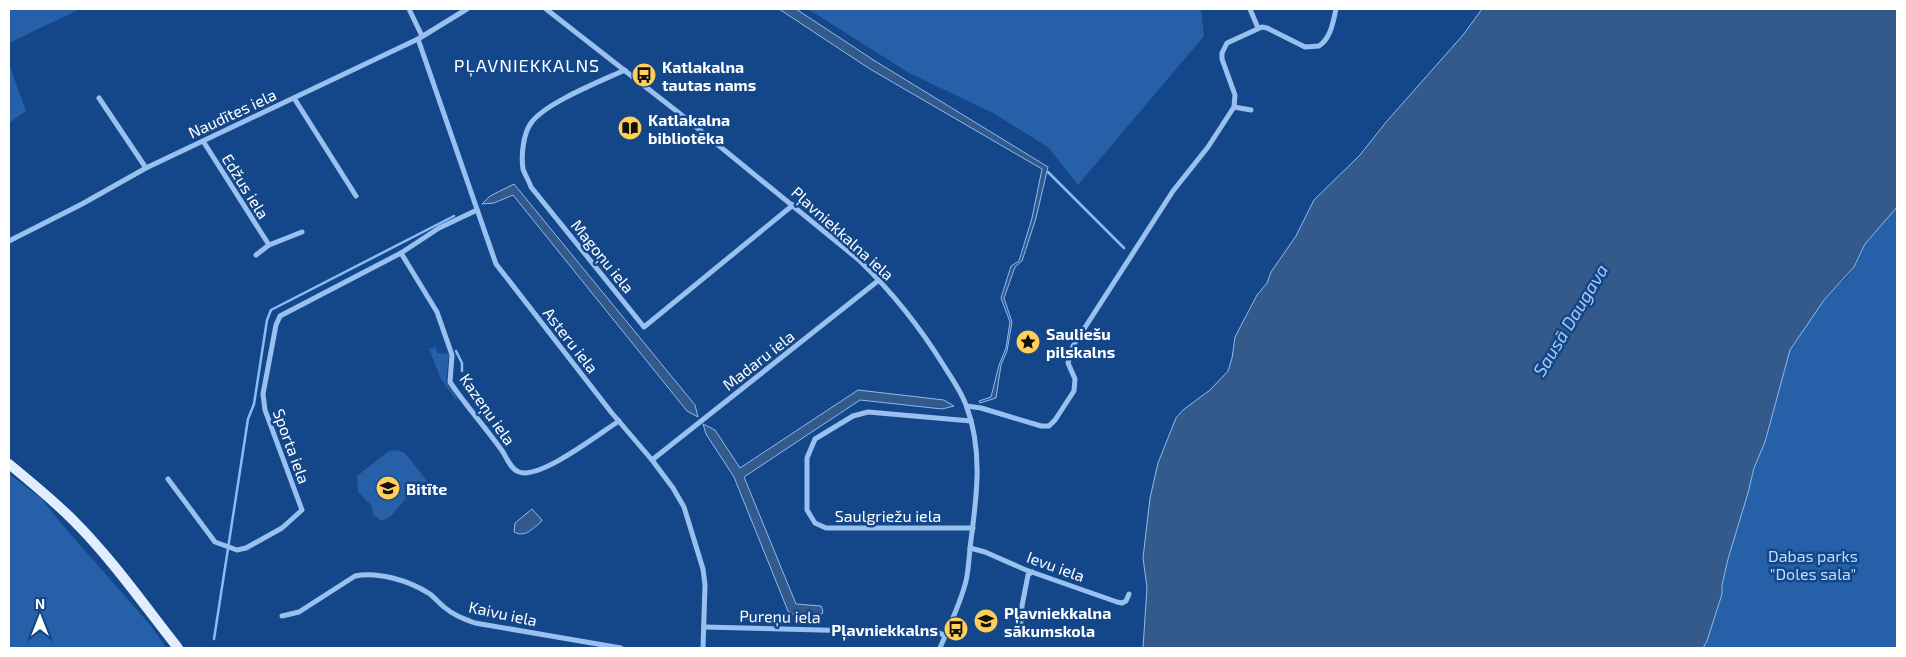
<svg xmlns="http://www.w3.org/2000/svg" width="1906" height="657" font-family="'Exo 2',sans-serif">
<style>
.green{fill:#2560a8}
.water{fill:#345a8b;stroke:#8bbbf3}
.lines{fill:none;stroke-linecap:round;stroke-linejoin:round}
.stream{stroke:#8bbbf3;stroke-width:2.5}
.street{stroke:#9ac0f0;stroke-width:5}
.primary{stroke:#e2edff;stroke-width:10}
.labels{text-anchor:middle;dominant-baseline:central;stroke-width:5;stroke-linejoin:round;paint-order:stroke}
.poi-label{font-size:16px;font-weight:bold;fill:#fff;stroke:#134789;text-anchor:start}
.street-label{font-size:16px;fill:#fff;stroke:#134789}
.park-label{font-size:16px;fill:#c0dbfc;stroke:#134789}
.neighbourhood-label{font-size:18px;letter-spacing:1px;fill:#fff;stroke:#134789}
.water-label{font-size:18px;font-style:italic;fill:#a5cbf7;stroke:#134789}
</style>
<rect width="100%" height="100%" fill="#134789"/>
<!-- green -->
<g class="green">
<polygon points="9,9 80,9 9,43"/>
<polygon points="808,9 1201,9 1204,36 1078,185 1048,147 993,113 909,73"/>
<polygon points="9,64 26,111 9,123"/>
<polygon points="1897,207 1897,648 1703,648 1707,641 1722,594 1722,585 1728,559 1748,493 1754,468 1765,442 1790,350 1824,300 1848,276 1858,261 1865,244"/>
<polygon points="435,345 437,353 449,354 446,382 456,396 457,401 441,379 429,348 433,349"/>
<polygon points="397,450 405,453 427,481 425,487 408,496 391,516 382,521 373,515 372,506 358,492 357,476 389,451"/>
<polygon points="9,474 42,499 59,521 152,627 166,648 9,648"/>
</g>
<!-- water -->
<g class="water">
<polygon points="779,9 796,9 875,61 1048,167 1036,218 1022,261 1015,267 1004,298 1012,322 1007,351 1001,365 996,398 980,403 979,401 991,397 999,365 1006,348 1010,322 1001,298 1011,266 1019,261 1032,218 1042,169 870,69"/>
<polygon points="1482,9 1897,9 1897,207 1865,244 1854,267 1824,300 1790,350 1765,442 1754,468 1748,493 1728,559 1722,585 1722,594 1707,641 1703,648 1143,648 1147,587 1143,558 1150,498 1158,463 1176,418 1183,410 1210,390 1228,371 1232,358 1235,337 1257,295 1267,283 1271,272 1296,236 1314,200 1360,155 1387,121 1463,35"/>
<polygon points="514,184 695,405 698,417 687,411 513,195 494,203 482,204 490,196"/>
<polygon points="858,390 944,400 954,406 942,409 860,400 744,477 796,604 821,606 823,611 822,614 818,615 792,614 788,611 734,477 706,434 703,424 715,430 740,468"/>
<path d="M 532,509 L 542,520 L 541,522 C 532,529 525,538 514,532 L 515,523 Z"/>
</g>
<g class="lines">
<!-- stream -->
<g class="stream">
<polyline points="1048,172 1124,248"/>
<polyline points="456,351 462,363 462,371"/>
<polyline points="214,639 248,419 254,404 267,320 271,310 454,216"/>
</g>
<!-- street -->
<g class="street">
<polyline points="409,9 422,36"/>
<path d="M 546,9 L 679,113 L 859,260 C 892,292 920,327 944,366 C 952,379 961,391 966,405 C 983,449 977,495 971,540 C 969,554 969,568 966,581 C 960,605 949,626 940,648"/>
<polyline points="1250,9 1258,28"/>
<polyline points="418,39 496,264 611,412 652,460 673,488 684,507 703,569 705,585 703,648"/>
<path d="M 625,70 C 601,81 545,103 531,123 C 523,134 521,156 523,169 C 525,175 529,181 531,187 L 644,327 L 793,205"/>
<polyline points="99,98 146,168"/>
<polyline points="294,98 356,196"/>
<polyline points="1234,107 1251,110"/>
<polyline points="203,141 269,245"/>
<polyline points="9,241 82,204 146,168 418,39 467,9"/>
<path d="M 401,253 L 437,312 L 452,355 L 450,382 C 466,406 486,428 503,452 C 507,459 511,469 519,472 C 540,480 600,433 619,421"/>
<polyline points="256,255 269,245 302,232"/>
<path d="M 967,406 L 981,408 L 1041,426 L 1049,426 L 1055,420 L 1074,391 L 1075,379 L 1068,363 L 1073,346 L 1173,191 L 1208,147 L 1234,107 L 1235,95 L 1222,59 L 1222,53 L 1227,43 L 1262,27 L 1267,28 L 1305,47 L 1319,46 C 1331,38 1333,22 1336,9"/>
<polyline points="971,421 868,412 853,416 815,439 807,458 807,510 815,523 826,528 973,528"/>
<polyline points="652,460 879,280"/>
<polyline points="168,479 215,542 237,550 246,548 282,528 302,510 265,410 263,394 276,325 280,316 401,253 439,228 477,210"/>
<polyline points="970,548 985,552 1026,570 1117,602 1122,603 1126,601 1129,594"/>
<path d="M 282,616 L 299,612 L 355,576 C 378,571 410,581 430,594 C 435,598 439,603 444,607 C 453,615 464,619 475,623 L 621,648"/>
<polyline points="704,627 938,633 945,635"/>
<polyline points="1020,634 1022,606 1028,575 1032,572"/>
</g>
<!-- primary -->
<path class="primary" d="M 9,464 C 31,482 53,500 73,520 C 112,559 144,605 178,648"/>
</g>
<!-- icons -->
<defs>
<symbol id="bus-disc" viewBox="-11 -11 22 22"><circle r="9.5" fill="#ffcf58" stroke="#134789"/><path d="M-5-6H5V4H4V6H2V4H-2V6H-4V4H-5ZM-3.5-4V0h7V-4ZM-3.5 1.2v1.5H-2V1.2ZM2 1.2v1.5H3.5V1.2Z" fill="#111"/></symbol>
<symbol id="library-disc" viewBox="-11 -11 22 22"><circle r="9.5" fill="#ffcf58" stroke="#134789"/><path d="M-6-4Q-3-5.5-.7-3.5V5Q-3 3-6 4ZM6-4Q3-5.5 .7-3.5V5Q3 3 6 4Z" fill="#111"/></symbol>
<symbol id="sight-disc" viewBox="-11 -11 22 22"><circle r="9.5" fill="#ffcf58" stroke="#134789"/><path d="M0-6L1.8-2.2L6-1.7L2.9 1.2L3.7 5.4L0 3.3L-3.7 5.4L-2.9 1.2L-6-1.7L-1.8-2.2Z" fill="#111"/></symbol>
<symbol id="school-disc" viewBox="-11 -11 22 22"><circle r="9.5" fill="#ffcf58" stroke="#134789"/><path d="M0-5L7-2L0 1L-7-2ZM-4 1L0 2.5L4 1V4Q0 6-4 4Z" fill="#111"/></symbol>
</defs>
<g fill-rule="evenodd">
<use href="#bus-disc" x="630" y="61" width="28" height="28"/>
<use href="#library-disc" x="616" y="114" width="28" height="28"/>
<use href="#sight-disc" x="1014" y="328" width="28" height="28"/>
<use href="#school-disc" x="374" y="474" width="28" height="28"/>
<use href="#school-disc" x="972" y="607" width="28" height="28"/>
<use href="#bus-disc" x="942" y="615" width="28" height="28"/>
</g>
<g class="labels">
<!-- poi labels -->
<g class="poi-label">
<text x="662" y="66">Katlakalna<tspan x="662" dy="18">tautas nams</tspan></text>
<text x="648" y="119">Katlakalna<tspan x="648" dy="18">bibliotēka</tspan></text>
<text x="1046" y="333">Sauliešu<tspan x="1046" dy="18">pilskalns</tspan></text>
<text x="406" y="488">Bitīte</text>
<text x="1004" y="612">Pļavniekkalna<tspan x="1004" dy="18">sākumskola</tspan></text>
<text x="938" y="629" text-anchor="end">Pļavniekkalns</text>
</g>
<!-- street labels -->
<g class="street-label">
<text transform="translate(232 113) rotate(-25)">Naudītes iela</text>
<text transform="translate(246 186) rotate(58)">Edžus iela</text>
<text transform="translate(843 233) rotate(42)">Pļavniekkalna iela</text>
<text transform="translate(603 256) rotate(51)">Magoņu iela</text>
<text transform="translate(571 340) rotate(52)">Asteru iela</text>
<text transform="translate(758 360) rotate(-38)">Madaru iela</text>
<text transform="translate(488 409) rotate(55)">Kazeņu iela</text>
<text transform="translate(292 446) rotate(70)">Sporta iela</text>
<text x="888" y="515">Saulgriežu iela</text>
<text transform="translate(1056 566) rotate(20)">Ievu iela</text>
<text transform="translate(503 613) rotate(12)">Kaivu iela</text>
<text transform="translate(780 616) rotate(1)">Pureņu iela</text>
</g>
<!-- park labels -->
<g class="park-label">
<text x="1813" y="555">Dabas parks<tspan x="1813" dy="18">"Doles sala"</tspan></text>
</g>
<!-- neighbourhood labels -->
<g class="neighbourhood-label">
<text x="527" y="65">PĻAVNIEKKALNS</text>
</g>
<!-- water labels -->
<g class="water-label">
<text transform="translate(1570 320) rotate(-59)">Sausā Daugava</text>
</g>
</g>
<!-- border -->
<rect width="1906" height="657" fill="none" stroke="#ffffff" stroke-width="20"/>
<!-- north arrow -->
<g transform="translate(40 617)" stroke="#134789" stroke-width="4" paint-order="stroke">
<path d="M0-4L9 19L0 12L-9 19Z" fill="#ffffff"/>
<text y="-8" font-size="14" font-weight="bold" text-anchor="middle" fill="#ffffff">N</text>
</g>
</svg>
